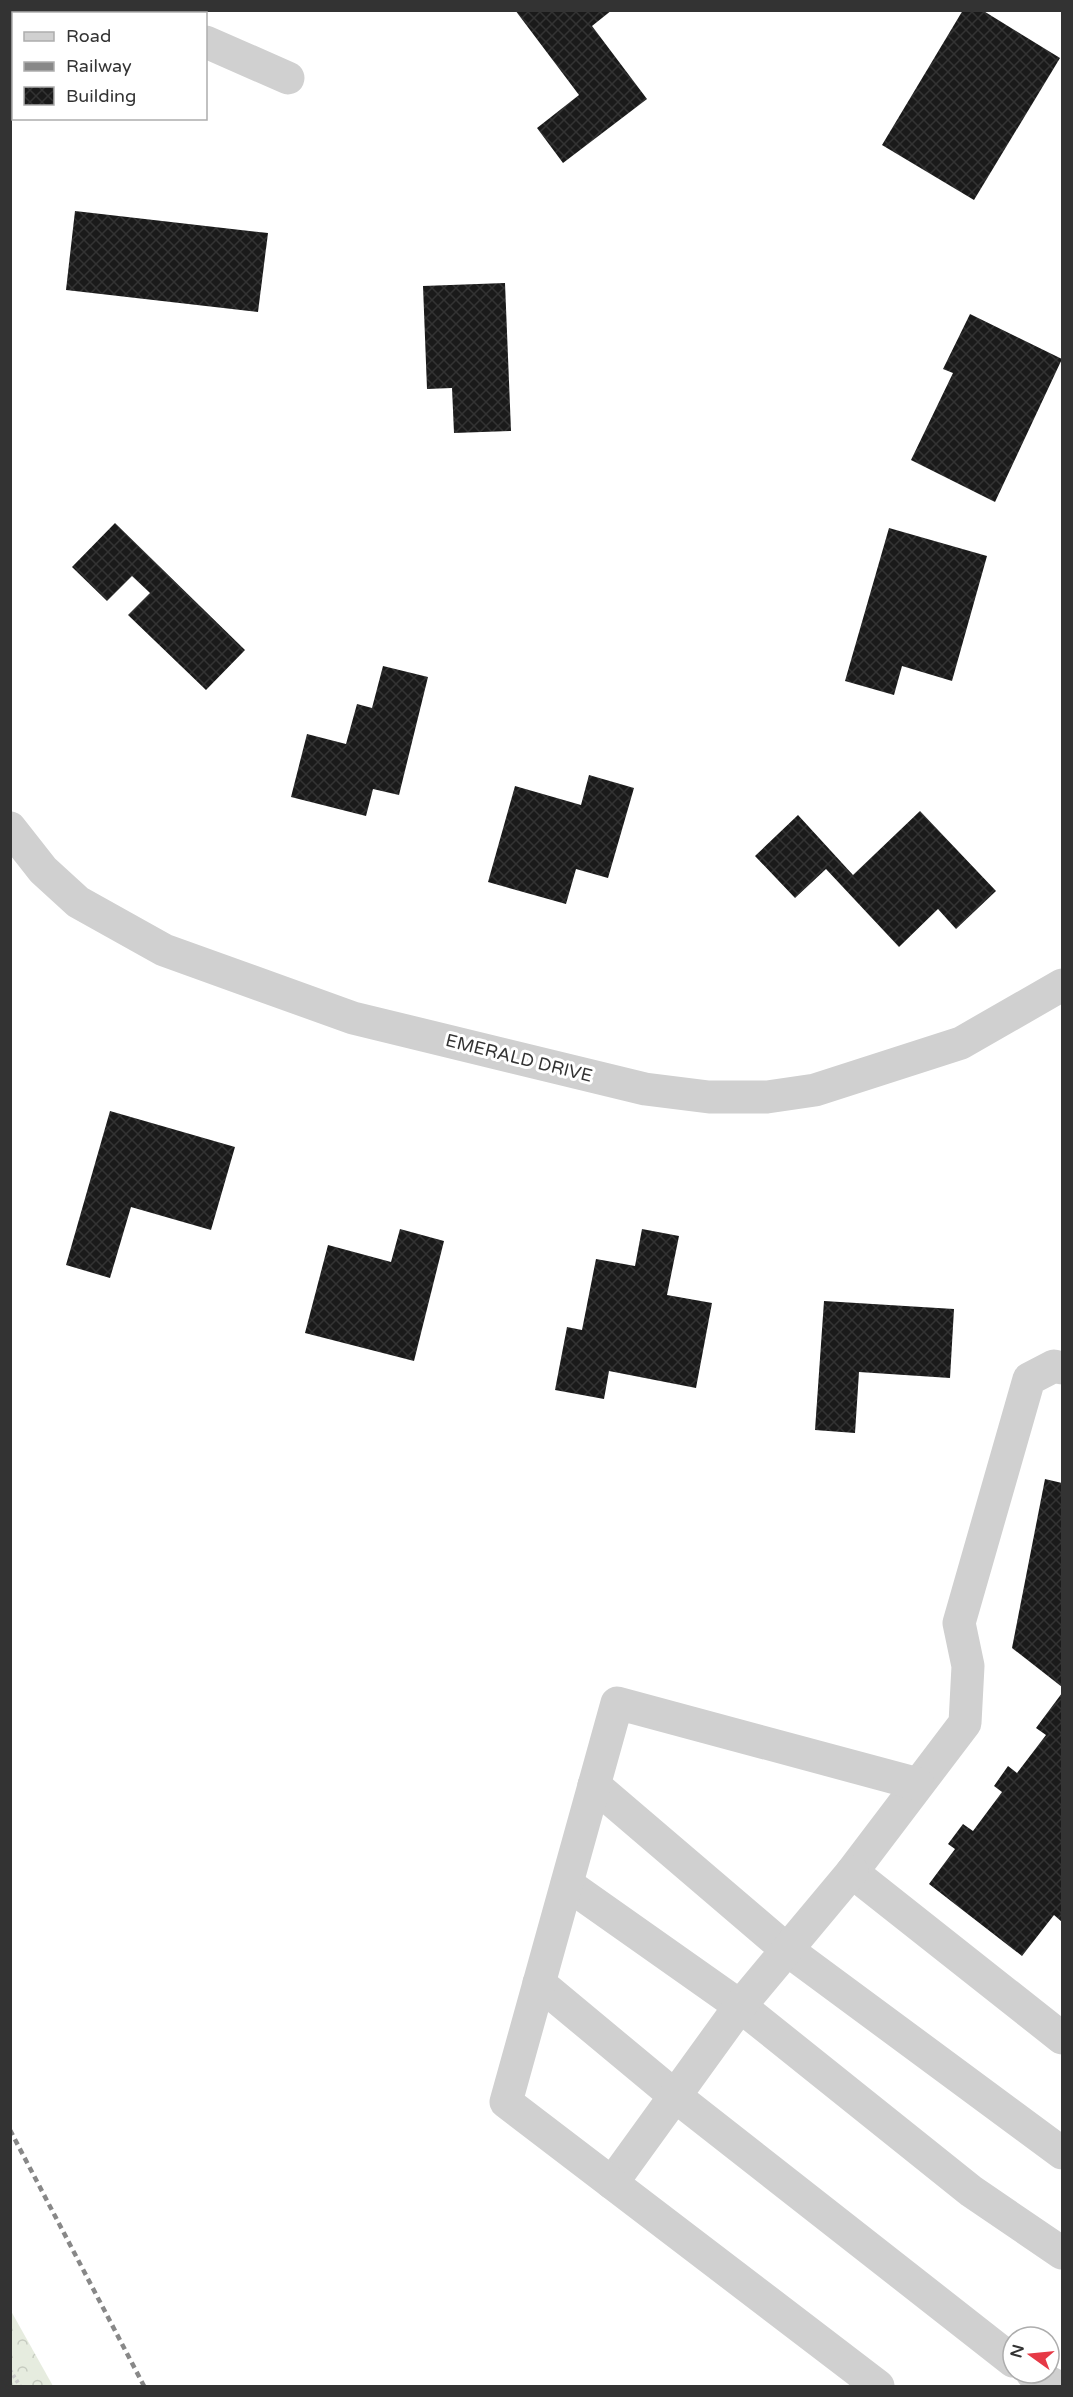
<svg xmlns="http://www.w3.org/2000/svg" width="1073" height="2397" font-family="'Varela Round',sans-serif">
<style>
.forest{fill:url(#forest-crowns)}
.building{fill:url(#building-cross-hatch)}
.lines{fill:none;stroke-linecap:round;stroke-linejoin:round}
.path{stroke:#cdcdcd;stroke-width:4;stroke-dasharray:3 3;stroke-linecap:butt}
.minor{stroke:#d0d0d0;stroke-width:33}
.rail{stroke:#888;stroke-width:4.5;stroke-dasharray:6 4.5;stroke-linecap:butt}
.labels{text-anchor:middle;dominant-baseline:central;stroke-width:6;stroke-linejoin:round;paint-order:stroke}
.street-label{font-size:18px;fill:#333;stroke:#fff}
</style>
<defs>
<pattern id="forest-crowns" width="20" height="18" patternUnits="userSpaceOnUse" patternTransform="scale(1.5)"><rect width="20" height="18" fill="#e6ecdf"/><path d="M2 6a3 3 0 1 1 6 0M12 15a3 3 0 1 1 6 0" fill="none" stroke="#c6cbc0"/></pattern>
<pattern id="building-cross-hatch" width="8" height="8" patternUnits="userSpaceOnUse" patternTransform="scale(1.5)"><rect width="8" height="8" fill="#1a1a1a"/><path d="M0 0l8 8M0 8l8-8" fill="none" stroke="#333"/></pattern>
</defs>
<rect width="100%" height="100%" fill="#fff"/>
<!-- forest -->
<polygon class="forest" points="11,2311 53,2386 11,2386"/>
<!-- building -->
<g class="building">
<polygon points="515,10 612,10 592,26 647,99 563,163 537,128 579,95"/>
<polygon points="963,10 982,10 1060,58 974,200 882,145"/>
<polygon points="75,211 268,233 258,312 66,290"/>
<polygon points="505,283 511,431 454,433 452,388 427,389 423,286"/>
<polygon points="970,314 1062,359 995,502 911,460 953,373 943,369"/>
<polygon points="115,523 245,650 206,690 128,615 150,593 132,576 107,601 72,567"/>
<polygon points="889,528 987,556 952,681 902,666 894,695 845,681"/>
<polygon points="383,666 428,677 399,795 373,789 366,816 291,797 307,734 346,744 357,704 372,708"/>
<polygon points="589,775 634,788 608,878 576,869 566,904 488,882 515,786 581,805"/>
<polygon points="920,811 996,891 956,929 938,909 899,947 826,869 795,898 755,856 798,815 853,875"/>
<polygon points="110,1111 235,1147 211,1230 131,1207 110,1278 66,1265"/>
<polygon points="400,1229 444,1241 414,1361 305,1333 328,1245 391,1262"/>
<polygon points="642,1229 679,1236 667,1295 712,1303 696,1388 609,1371 604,1399 555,1390 567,1327 582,1330 596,1259 635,1266"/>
<polygon points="824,1301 954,1309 950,1378 859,1372 855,1433 815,1430"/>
<polygon points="1045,1479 1062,1483 1062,1687 1012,1648"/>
<polygon points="1062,1693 1062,1922 1054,1915 1022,1956 929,1884 955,1849 948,1844 963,1824 973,1831 1002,1792 994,1786 1008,1766 1017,1773 1046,1735 1036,1728"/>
</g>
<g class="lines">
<!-- path -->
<polyline class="path" points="10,2370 20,2386"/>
<!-- minor -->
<g class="minor">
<polyline points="75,10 87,14"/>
<polyline points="206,42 288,78"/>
<polyline points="10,828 43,870 78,902 164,950 353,1018 645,1089 709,1097 767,1097 815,1090 961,1043 1062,985"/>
<polyline points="1062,1368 1054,1366 1029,1379 959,1623 968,1666 965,1723 852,1872 1062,2038"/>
<polyline points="594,1785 786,1949 1062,2153"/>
<polyline points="567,1884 740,2006 971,2191 1062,2253"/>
<polyline points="539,1983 675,2096 1013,2361"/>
<polyline points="612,2183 740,2006 852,1872"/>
<polyline points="1032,2373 1056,2386"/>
<polyline points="878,2386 506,2102 617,1703 918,1784"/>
</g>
<!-- rail -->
<polyline class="rail" points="10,2130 144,2386"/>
</g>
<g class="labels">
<!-- street labels -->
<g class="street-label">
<text transform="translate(519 1058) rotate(14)">EMERALD DRIVE</text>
</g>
</g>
<!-- border -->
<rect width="1073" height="2397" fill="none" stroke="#333333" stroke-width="24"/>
<!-- legend -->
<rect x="12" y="12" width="195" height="108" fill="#ffffff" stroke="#adadad" stroke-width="1.5"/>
<rect x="24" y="32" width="30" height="9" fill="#d0d0d0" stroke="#adadad" stroke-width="1.5"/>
<text x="66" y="42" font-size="18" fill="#333333">Road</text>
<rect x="24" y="62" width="30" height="9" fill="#888888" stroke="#adadad" stroke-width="1.5"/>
<text x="66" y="72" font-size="18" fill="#333333">Railway</text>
<rect x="24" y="87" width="30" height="18" fill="url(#building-cross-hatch)" stroke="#adadad" stroke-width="1.5"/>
<text x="66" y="102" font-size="18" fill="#333333">Building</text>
<!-- north arrow -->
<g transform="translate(1031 2355) rotate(285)"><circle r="28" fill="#ffffff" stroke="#adadad" stroke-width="1.5"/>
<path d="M0-4.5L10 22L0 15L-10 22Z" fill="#e63946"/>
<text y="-9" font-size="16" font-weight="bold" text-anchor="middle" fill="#333333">N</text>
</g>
</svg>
